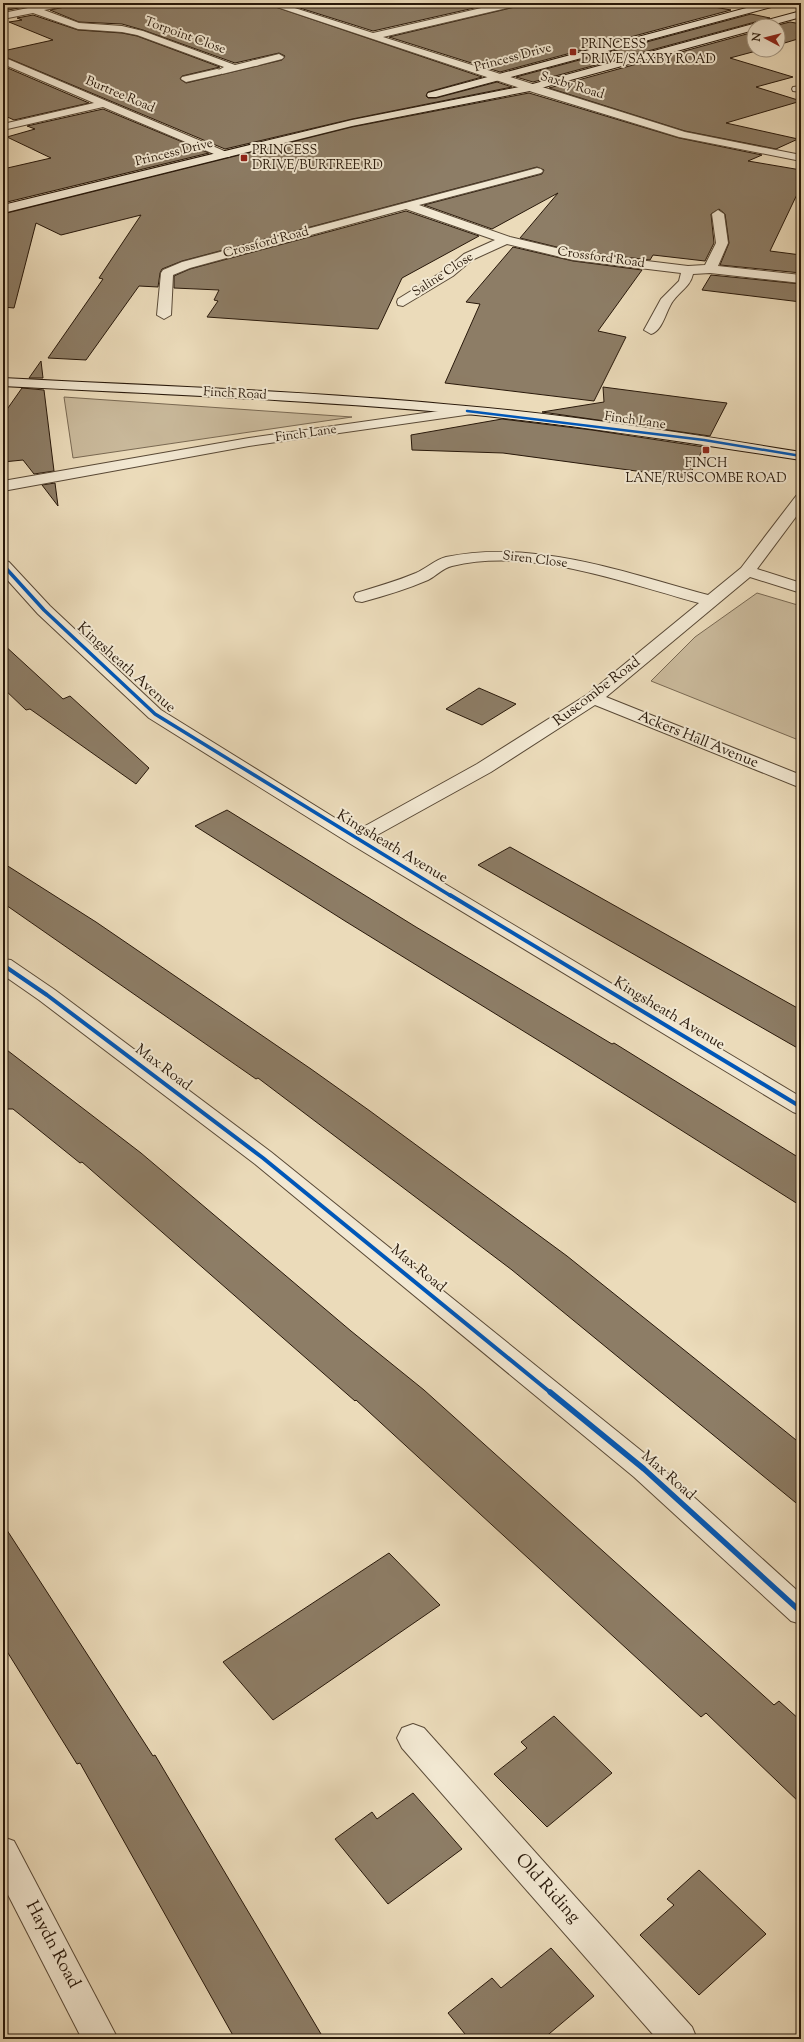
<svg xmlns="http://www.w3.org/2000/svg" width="804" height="2042" font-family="'Sorts Mill Goudy',serif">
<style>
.green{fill:#caba9c;stroke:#796953}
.building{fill:#8d7d66;stroke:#28180a}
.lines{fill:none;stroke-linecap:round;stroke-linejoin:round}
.lane-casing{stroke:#594936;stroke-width:2}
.street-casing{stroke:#594936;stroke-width:2}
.secondary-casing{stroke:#28180a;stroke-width:2}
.lane{fill:#f2e8d2;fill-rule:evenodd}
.street{fill:#f2e8d2;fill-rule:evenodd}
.secondary{fill:#f2e8d2;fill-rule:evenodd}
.cycleway-far3-casing{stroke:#f2e8d2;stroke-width:4}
.cycleway-far2-casing{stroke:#f2e8d2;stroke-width:5.5}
.cycleway-far1-casing{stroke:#f2e8d2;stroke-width:6}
.cycleway-casing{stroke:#f2e8d2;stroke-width:8}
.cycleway-far3{stroke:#0057b8;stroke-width:2.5}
.cycleway-far2{stroke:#0057b8;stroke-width:3.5}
.cycleway-far1{stroke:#0057b8;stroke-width:4}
.cycleway{stroke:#0057b8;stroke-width:5.5}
.poi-dot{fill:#8f2418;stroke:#f2e8d2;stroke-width:1.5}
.labels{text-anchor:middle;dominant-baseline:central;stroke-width:4;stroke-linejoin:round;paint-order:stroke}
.far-street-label{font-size:13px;fill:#28180a;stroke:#f2e8d2}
.far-poi-label{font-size:13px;fill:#28180a;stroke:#f2e8d2;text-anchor:start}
.street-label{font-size:15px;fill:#28180a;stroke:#f2e8d2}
.near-street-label{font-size:18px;fill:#28180a;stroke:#f2e8d2}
</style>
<rect width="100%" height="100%" fill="#ebdbba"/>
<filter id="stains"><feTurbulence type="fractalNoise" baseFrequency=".005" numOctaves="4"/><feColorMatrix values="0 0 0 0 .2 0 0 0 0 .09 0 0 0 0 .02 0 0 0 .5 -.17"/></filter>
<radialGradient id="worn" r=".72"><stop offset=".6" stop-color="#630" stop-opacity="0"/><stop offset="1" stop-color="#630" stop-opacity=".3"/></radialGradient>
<!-- green -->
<g class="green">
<polygon points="64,397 352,417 73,458"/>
<polygon points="757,593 801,606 801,741 651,681 695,637"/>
</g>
<!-- building -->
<g class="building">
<polygon points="3,3 45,3 3,11"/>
<polygon points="74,3 264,3 482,77 428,92 426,96 428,98 436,98 497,82 512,87 352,119 225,149 3,56 3,51 53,40 9,22 22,20 17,18 33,15 78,30 122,33 137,36 220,67 182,76 180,79 186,83 282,60 285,56 279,53 235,63 143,30 122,24 79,22 50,10 70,6"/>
<polygon points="284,3 496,3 373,31"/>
<polygon points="521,3 692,3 731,10 500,72 389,37 515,7"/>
<polygon points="751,14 770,18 533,82 516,77"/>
<polygon points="790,22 801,24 801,38 778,45 778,26 774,26"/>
<polygon points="754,32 754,50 760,50 730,58 793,77 756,87 801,101 726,123 798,139 776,149 685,131 549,88"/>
<polygon points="3,66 89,103 14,120 3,115"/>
<polygon points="529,93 679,138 762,155 748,161 801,170 801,186 770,251 801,255 801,273 720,265 729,243 725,214 719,209 711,214 714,243 705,261 653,255 650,260 573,251 520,238 558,193 492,229 424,205 542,174 544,170 537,167 182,261 162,269 160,273 158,287 139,286 86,360 48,358 103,279 99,278 141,215 61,235 36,223 14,308 3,307 3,214 352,127"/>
<polygon points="103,109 209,153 3,203 3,169 51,158 7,137 35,129 27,126"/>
<polygon points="406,211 479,236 402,278 378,329 207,317 218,301 214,300 219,290 174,288 174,276 190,269"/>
<polygon points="513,247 573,261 642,270 598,331 626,337 594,401 445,383 480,304 466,302"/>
<polygon points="711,275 801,284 801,302 702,290"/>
<polygon points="41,361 43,378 29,378"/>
<polygon points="603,387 702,400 727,403 710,436 542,412 604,402"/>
<polygon points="22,388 44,390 54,471 34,474 23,460 3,462 3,415"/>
<polygon points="502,419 592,430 704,447 688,478 503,453 412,450 411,435"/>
<polygon points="55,483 58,506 42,485"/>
<polygon points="3,644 63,699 70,696 149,768 136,784 30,709 26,710 3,688"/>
<polygon points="479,688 516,704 482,725 446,709"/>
<polygon points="227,810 416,927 612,1044 614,1043 801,1159 801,1206 567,1058 345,921 195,826"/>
<polygon points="510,847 801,1010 801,1050 478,865"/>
<polygon points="3,863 96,922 311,1069 370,1111 567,1256 744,1398 801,1444 801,1507 512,1270 258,1078 256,1079 3,903"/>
<polygon points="3,1047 141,1153 351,1331 424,1390 774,1705 779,1701 801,1721 801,1804 706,1713 701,1717 356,1400 355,1401 82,1162 80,1163 13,1109 3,1109"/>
<polygon points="3,1524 153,1756 155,1755 324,2039 235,2039 80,1763 77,1764 3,1645"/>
<polygon points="389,1553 440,1605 273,1720 223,1662"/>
<polygon points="554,1716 612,1773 547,1827 494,1774 527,1748 521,1742"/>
<polygon points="413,1793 462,1849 388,1904 335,1839 372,1812 377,1819"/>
<polygon points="699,1870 766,1934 699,1995 640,1935 674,1905 667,1899"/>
<polygon points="551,1948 594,1996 543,2039 469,2039 448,2013 492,1978 501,1988"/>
</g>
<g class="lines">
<defs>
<g id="lane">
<polygon points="279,54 284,57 282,59 255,66 250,63 251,61"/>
<polygon points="217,69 221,70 222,72 221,74 186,82 181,79 182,77"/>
</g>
<g id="street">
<polygon points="53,3 72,3 70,5 44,10 79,23 122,26 143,31 235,65 255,60 260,63 259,65 222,74 217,71 224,67 137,35 122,32 78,29 33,13 3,19 3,13"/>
<polygon points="265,3 279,3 373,33 503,3 520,3 515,6 383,37 685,132 801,155 801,161 679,137 526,90"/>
<polygon points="3,57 229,153 231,155 229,157 221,157 103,107 3,130 3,124 94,103 3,64"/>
<polygon points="801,86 801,92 793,91 792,89 793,87"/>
<path d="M 537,168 L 541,169 L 543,171 L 541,173 L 419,205 L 510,237 L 573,252 L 688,266 L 705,265 L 716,243 L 712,214 L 718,210 L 724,214 L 728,243 L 718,266 L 801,275 L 801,283 L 710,273 L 693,274 C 690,287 681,290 673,301 C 666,310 663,331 651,334 L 644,330 L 661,299 L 679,281 L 681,273 L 573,260 L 507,244 L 472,260 L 453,276 L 403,306 L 398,305 L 397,302 L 398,299 L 445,270 L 464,254 L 495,240 L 406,209 L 190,268 L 173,275 L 171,315 L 164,319 L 157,315 L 161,273 L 163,270 L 182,262 Z"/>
<polygon points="467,407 472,408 474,411 472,414 249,446 3,491 3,481 249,438"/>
<path d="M 801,494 L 801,510 L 757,569 L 801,583 L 801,593 L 750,577 L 606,697 L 801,775 L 801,788 L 595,705 L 491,772 L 370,839 L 801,1097 L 801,1115 L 793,1112 L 349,843 L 149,718 L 38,614 L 3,575 L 3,560 L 9,562 L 50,606 L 161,710 L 356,831 L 477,764 L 588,694 L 699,603 C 622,582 531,547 452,566 C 443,568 436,576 428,580 C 407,589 384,596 362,602 L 356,601 L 354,597 L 356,593 C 376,587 397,581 416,573 C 427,568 435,560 446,557 C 534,539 624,572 708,595 L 741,568 L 796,496 Z"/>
<polygon points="3,959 11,960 55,990 271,1152 654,1461 801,1594 801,1624 791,1621 634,1477 255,1164 39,1000 3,975"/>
<polygon points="413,1724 424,1728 692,2027 697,2039 657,2039 402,1748 397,1738 402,1728"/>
<polygon points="3,1837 14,1841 118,2039 82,2039 3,1885"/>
</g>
<g id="secondary">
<polygon points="765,3 781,3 779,5 436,97 428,97 427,95 428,93"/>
<polygon points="801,11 801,17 768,26 754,26 754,30 530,91 352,126 3,213 3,205 352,120 529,85"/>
<path d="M 3,378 C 157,386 312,391 466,406 C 578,416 690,434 801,452 L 801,460 C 690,443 578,425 466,414 C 312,400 157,394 3,386 Z"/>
</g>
</defs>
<!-- lane casing -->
<use href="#lane" class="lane-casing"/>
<!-- street casing -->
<use href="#street" class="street-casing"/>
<!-- secondary casing -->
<use href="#secondary" class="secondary-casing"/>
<!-- lane -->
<use href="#lane" class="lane"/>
<!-- street -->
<use href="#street" class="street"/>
<!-- secondary -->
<use href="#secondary" class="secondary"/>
<defs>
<polyline id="cycleway-far3" points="467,411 704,440 801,456"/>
<polyline id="cycleway-far2" points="3,565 44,610 155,714 451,896"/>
<g id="cycleway-far1">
<polyline points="450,895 801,1107"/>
<polyline points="3,965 47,995 263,1158 551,1393"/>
</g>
<polyline id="cycleway" points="550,1392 644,1469 801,1612"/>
</defs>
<!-- cycleway-far3 casing -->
<use href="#cycleway-far3" class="cycleway-far3-casing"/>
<!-- cycleway-far2 casing -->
<use href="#cycleway-far2" class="cycleway-far2-casing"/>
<!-- cycleway-far1 casing -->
<use href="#cycleway-far1" class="cycleway-far1-casing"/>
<!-- cycleway casing -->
<use href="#cycleway" class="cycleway-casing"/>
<!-- cycleway-far3 -->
<use href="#cycleway-far3" class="cycleway-far3"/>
<!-- cycleway-far2 -->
<use href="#cycleway-far2" class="cycleway-far2"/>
<!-- cycleway-far1 -->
<use href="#cycleway-far1" class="cycleway-far1"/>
<!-- cycleway -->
<use href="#cycleway" class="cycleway"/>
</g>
<!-- markers -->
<g class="poi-dot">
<rect x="569" y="48" width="8" height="8" rx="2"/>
<rect x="240" y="154" width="8" height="8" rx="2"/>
<rect x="702" y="446" width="8" height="8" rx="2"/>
</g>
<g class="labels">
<!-- far-street labels -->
<g class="far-street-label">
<text transform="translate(185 36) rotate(20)">Torpoint Close</text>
<text transform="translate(513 58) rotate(-15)">Princess Drive</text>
<text transform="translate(572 86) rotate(17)">Saxby Road</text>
<text transform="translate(120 95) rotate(23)">Burtree Road</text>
<text transform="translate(174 153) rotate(-14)">Princess Drive</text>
<text transform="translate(266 243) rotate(-15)">Crossford Road</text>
<text transform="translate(601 258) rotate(8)">Crossford Road</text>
<text transform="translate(443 275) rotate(-33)">Saline Close</text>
<text transform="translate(235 394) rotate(3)">Finch Road</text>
<text transform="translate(635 421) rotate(8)">Finch Lane</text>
<text transform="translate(306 434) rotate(-8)">Finch Lane</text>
<text transform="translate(535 560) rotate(7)">Siren Close</text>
</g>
<!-- far-poi labels -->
<g class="far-poi-label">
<text x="581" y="45">PRINCESS<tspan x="581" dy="15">DRIVE/SAXBY ROAD</tspan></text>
<text x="252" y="151">PRINCESS<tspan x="252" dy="15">DRIVE/BURTREE RD</tspan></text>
<text x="706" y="464" text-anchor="middle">FINCH<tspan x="706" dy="15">LANE/RUSCOMBE ROAD</tspan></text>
</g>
<!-- street labels -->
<g class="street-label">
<text transform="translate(126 668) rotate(42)">Kingsheath Avenue</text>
<text transform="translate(597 692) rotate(-37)">Ruscombe Road</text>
<text transform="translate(698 740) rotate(22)">Ackers Hall Avenue</text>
<text transform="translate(392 847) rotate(31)">Kingsheath Avenue</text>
<text transform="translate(669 1014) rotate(31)">Kingsheath Avenue</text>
<text transform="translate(163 1068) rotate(37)">Max Road</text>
<text transform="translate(418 1269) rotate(39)">Max Road</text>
<text transform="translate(668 1476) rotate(41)">Max Road</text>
</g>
<!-- near-street labels -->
<g class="near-street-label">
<text transform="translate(547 1889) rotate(48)">Old Riding</text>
<text transform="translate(52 1945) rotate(62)">Haydn Road</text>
</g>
</g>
<!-- margin -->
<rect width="804" height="2042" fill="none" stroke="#ebdbba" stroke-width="16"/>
<rect x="4" y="4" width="796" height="2034" fill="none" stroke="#28180a" stroke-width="2"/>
<rect x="8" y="8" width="788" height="2026" fill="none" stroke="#28180a"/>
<!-- north arrow -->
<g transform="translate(766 38) rotate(277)"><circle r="19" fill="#f2e8d2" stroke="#a19582"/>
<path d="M0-3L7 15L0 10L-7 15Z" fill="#8f2418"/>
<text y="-6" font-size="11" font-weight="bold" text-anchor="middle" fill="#28180a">N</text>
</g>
<rect width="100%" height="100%" filter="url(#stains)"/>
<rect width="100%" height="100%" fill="url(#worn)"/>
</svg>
